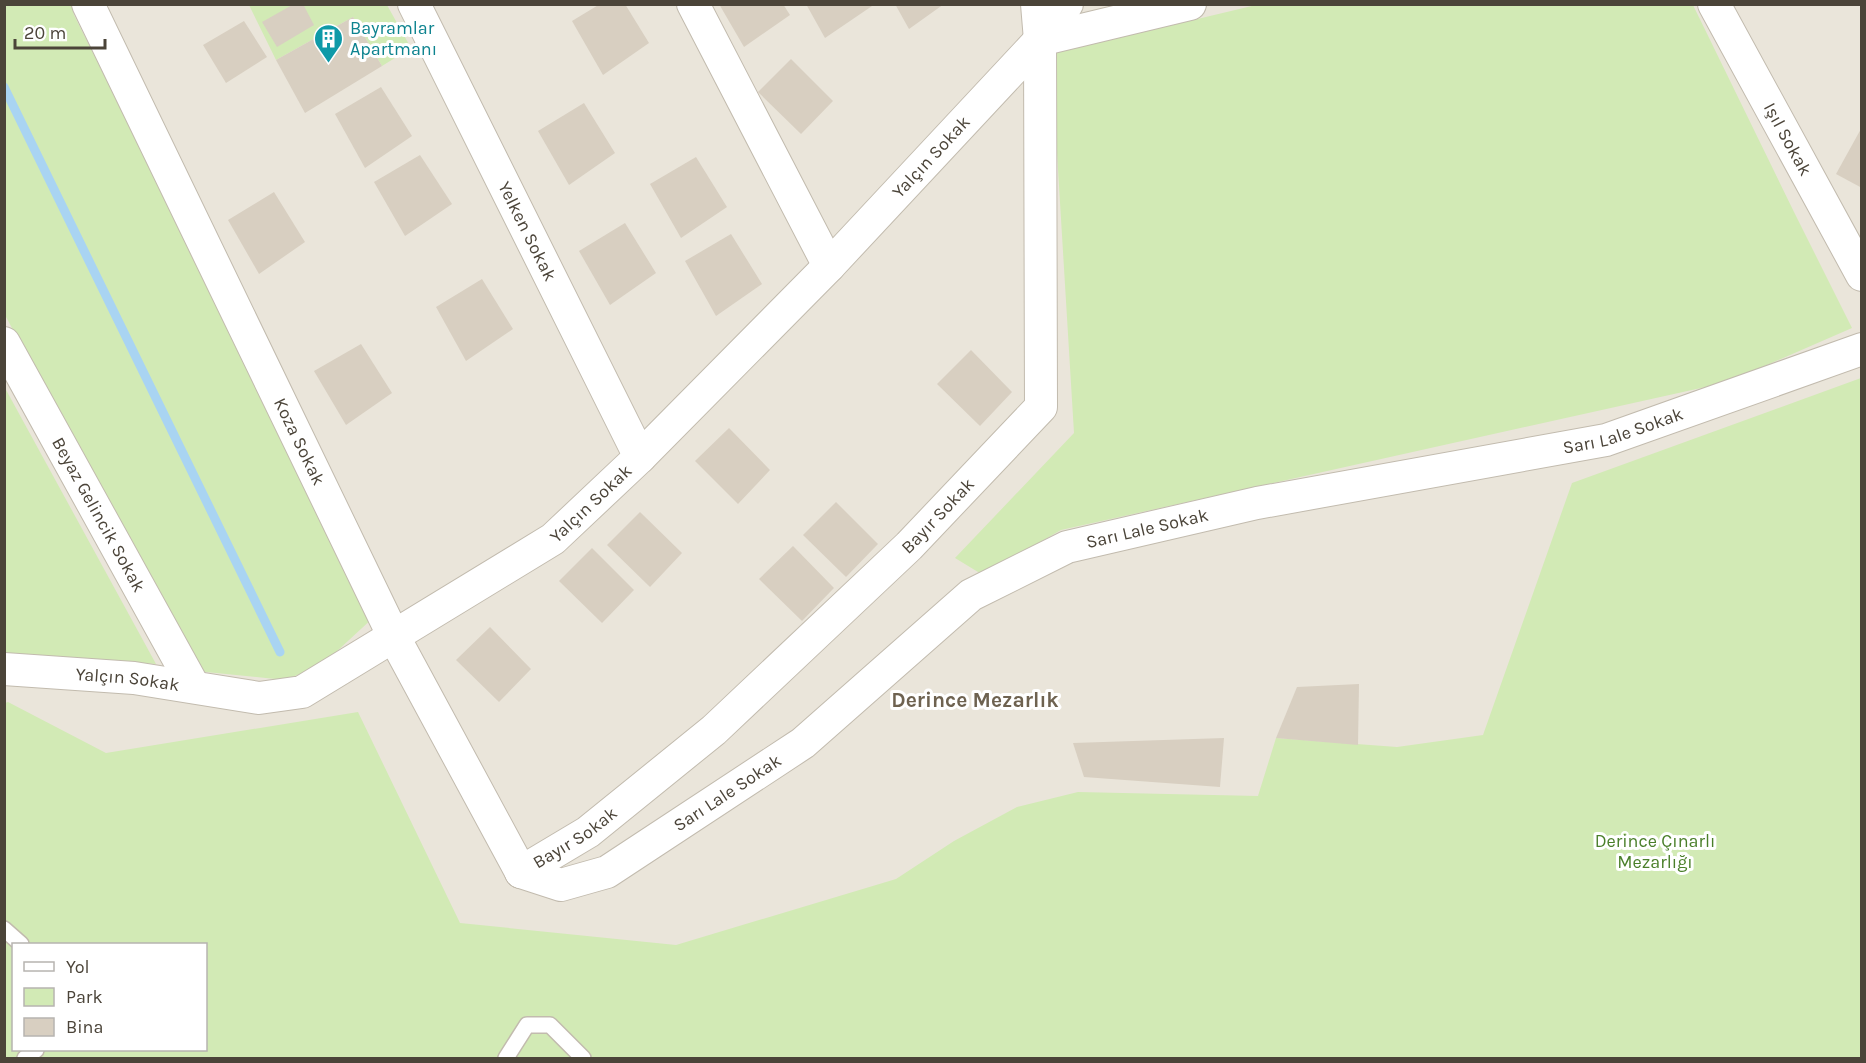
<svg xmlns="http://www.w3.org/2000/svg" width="1866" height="1063" font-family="Karla,sans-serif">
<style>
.residential{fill:#eae5da;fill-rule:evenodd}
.green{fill:#d2eab5;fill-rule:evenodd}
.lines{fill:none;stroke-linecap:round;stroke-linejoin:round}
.stream{stroke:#a9d4f2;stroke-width:9}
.building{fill:#d8cfc1}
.lane-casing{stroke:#c2bbae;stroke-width:18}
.street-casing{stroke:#c2bbae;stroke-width:34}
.lane{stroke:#fff;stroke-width:15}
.street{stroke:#fff;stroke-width:32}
.labels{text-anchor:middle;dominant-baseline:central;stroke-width:6;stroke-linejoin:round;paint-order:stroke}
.culture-label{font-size:18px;fill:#0d838f;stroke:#fff;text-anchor:start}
.street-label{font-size:18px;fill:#4b4439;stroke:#fff}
.park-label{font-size:18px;fill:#4a7f2a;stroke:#fff}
.quarter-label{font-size:21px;font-weight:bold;fill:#6e6250;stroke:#fff}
</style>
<rect width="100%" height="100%" fill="#f6f3ec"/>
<!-- residential -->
<path class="residential" d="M 5,5 L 1861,5 L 1861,705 L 626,1058 L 5,1058 ZM 14,944 L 206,944 L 206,1050 L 14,1050 Z"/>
<!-- green -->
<g class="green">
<polygon points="4,5 72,5 74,15 375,616 322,665 285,680 196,671 5,315"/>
<polygon points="249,5 387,5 411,48 382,66 353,17 276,60"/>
<polygon points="1256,5 1693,5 1794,212 1852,328 1728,382 1061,530 983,575 955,558 1074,433 1051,54"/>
<path d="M 1861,378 L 1861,1058 L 5,1058 L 5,703 L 8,702 L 106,753 L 358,712 L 460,923 L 676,945 L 896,879 L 954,841 L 1017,807 L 1078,792 L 1258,796 L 1276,738 L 1397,747 L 1483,735 L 1572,483 ZM 14,944 L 206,944 L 206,1050 L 14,1050 Z"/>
<polygon points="5,388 156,664 5,653"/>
</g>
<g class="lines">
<!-- stream -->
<polyline class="stream" points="4,87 280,652"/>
</g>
<!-- building -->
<g class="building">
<polygon points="294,4 303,4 314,25 277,47 262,22"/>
<polygon points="600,4 625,4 649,43 603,75 572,21"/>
<polygon points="719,4 783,4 790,15 744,47"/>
<polygon points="806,4 871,4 872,6 825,38"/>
<polygon points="895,4 944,4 909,29"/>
<polygon points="353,17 382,66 305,113 276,60"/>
<polygon points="244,21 267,57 226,83 203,45"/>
<polygon points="791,59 833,101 801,134 758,92"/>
<polygon points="381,87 412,136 365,168 335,114"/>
<polygon points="584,103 615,153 569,185 538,131"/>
<polygon points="1862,127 1862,188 1836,174"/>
<polygon points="420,155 452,204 405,236 374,182"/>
<polygon points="696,157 727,207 681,238 650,184"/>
<polygon points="274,192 305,242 259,274 228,220"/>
<polygon points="625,223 656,273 610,305 579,251"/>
<polygon points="731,234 762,284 716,316 685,261"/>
<polygon points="482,279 513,329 466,361 436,307"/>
<polygon points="361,344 392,393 346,425 314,371"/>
<polygon points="971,350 1012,392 980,426 937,384"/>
<polygon points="729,428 770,470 738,504 695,461"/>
<polygon points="836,502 878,544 846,577 803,535"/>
<polygon points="640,512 682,553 650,587 607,545"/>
<polygon points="793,546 834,588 802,621 759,579"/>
<polygon points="592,548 634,590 602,623 559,581"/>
<polygon points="490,627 531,669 499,702 456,660"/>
<polygon points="1359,684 1358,745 1276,738 1297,687"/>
<polygon points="1224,738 1220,787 1084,777 1073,743"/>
</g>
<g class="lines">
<defs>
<g id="lane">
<polyline points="4,929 21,944"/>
<polyline points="25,1058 36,1050"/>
<polyline points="506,1058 527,1025 550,1025 583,1058"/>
</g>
<g id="street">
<path id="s1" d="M 88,4 L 394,637 L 521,872"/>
<path id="s2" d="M 414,4 L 640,457"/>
<polyline points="693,4 829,266"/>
<path id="s3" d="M 1714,4 L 1862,275"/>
<polyline points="1040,40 1190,4"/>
<path id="s4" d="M 4,343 L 194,687"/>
<path id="s5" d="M 4,669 L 134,678 L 259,698 L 302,692 L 553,539 L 640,457 L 829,266 L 1040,40 L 1067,4"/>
<path id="s6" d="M 521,872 L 561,885 L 607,872 L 803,743 L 971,595 L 1067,547 L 1257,503 L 1606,440 L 1862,349"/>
<path id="s7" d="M 521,872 L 588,832 L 714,730 L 909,546 L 1041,407 L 1040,40 L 1037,4"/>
</g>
</defs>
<!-- lane casing -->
<use href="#lane" class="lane-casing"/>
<!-- street casing -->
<use href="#street" class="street-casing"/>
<!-- lane -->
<use href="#lane" class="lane"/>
<!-- street -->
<use href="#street" class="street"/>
</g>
<!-- icons -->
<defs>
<symbol id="building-pin" viewBox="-11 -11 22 30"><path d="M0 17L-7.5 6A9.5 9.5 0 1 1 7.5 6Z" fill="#0f9aa8" stroke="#fff"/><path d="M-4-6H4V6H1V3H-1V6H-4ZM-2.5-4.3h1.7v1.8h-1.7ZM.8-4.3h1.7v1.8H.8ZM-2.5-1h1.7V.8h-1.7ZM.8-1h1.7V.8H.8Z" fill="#fff"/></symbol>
</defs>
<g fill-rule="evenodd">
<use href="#building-pin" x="312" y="22" width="33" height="45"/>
</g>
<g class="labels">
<!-- culture labels -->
<g class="culture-label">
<text x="350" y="28">Bayramlar<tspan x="350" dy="21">Apartmanı</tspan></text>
</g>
<!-- street labels -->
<g class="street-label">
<text stroke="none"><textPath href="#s3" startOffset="154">Işıl Sokak</textPath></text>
<text stroke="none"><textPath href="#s5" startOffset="1132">Yalçın Sokak</textPath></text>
<text stroke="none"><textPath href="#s2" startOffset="254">Yelken Sokak</textPath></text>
<text stroke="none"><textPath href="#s6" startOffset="1224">Sarı Lale Sokak</textPath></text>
<text stroke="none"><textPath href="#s1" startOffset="486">Koza Sokak</textPath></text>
<text stroke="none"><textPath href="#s5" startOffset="646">Yalçın Sokak</textPath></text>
<text stroke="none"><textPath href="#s4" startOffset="196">Beyaz Gelincik Sokak</textPath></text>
<text stroke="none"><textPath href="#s7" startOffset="550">Bayır Sokak</textPath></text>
<text stroke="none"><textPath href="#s6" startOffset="738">Sarı Lale Sokak</textPath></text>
<text stroke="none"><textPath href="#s5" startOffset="124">Yalçın Sokak</textPath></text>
<text stroke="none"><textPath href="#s6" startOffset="234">Sarı Lale Sokak</textPath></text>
<text stroke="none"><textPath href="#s7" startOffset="64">Bayır Sokak</textPath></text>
</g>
<!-- park labels -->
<g class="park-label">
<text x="1655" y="841">Derince Çınarlı<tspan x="1655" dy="21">Mezarlığı</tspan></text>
</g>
<!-- quarter labels -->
<g class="quarter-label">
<text x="975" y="700">Derince Mezarlık</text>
</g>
</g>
<!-- border -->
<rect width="1866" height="1063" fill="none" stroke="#4b4439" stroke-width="12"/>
<!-- legend -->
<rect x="12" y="943" width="195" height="108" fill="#ffffff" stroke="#b7b4b0" stroke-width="1.5"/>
<rect x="24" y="962" width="30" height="9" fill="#ffffff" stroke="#b7b4b0" stroke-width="1.5"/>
<text x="66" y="973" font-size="18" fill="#4b4439">Yol</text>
<rect x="24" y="988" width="30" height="18" fill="#d2eab5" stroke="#b7b4b0" stroke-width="1.5"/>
<text x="66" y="1003" font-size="18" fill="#4b4439">Park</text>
<rect x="24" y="1018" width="30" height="18" fill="#d8cfc1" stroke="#b7b4b0" stroke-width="1.5"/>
<text x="66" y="1033" font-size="18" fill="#4b4439">Bina</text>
<!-- scale -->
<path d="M15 39v9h90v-9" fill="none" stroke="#4b4439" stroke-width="3"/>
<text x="24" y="39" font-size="18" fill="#4b4439" stroke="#ffffff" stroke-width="4.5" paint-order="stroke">20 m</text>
</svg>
